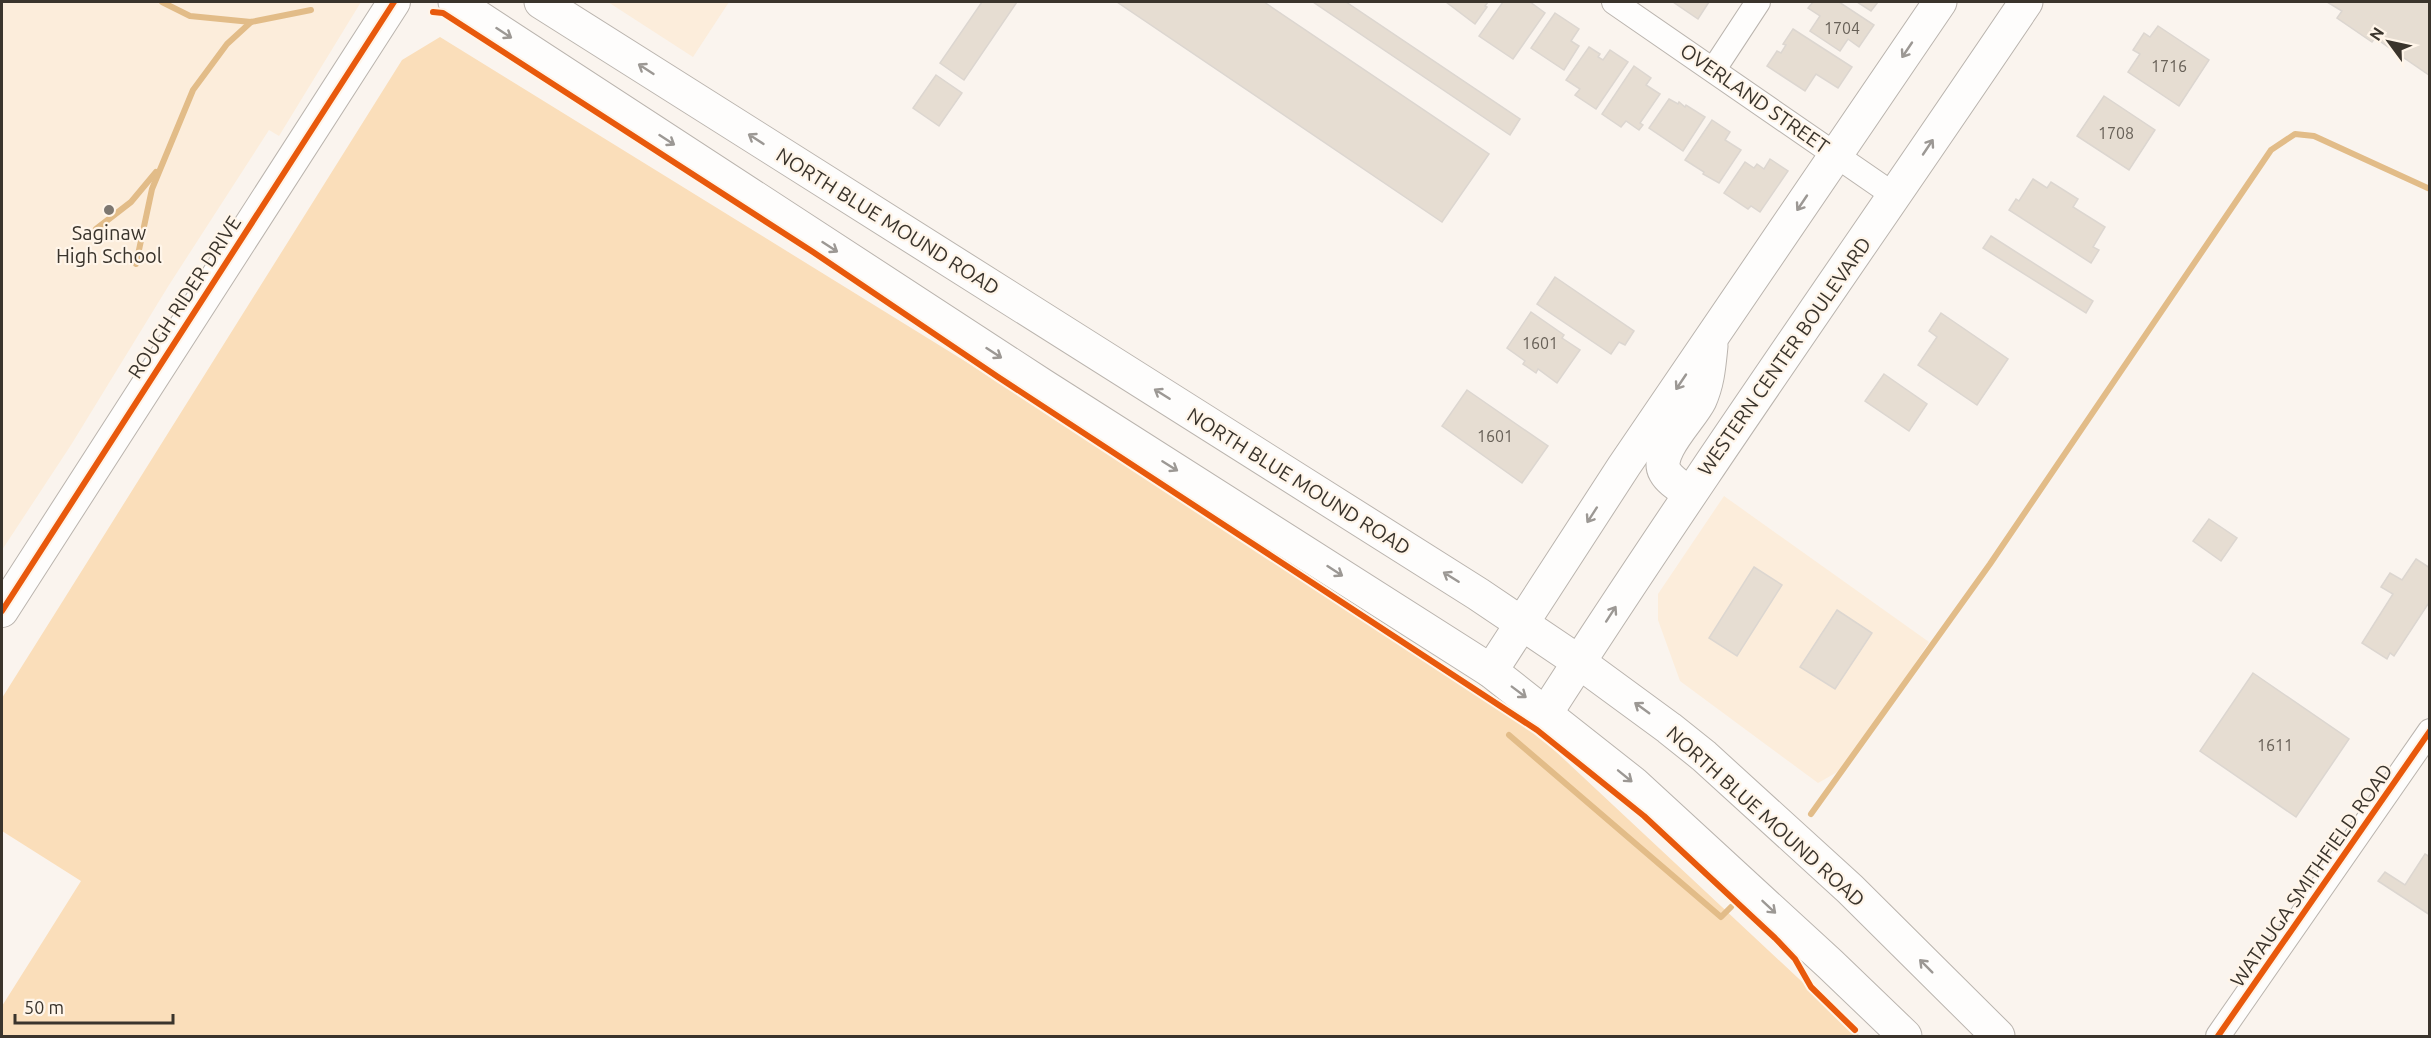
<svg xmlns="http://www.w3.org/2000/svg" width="2431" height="1038" font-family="Ubuntu,sans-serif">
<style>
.built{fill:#fceddb}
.green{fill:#fadeba}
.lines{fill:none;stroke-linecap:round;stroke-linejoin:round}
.stream{stroke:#e2bc88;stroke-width:6}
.building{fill:#e6ddd2;stroke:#dcd6d0;stroke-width:1.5}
.minor-casing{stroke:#bab4ae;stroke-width:26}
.tertiary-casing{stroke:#bab4ae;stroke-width:34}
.secondary-casing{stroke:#bab4ae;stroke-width:35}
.minor{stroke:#fefdfc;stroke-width:24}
.tertiary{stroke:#fefdfc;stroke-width:32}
.secondary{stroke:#fefdfc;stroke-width:33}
.cycleway-casing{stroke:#fff5e9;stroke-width:10}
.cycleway{stroke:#e8590c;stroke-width:6}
.oneway{stroke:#9c9894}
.poi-dot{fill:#7d7770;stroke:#fff5e9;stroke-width:2}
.labels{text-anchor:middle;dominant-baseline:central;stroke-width:4.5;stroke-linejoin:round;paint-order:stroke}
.number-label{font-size:16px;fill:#676057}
.street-label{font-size:20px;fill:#3a342c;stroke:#fff5e9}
.poi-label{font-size:20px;fill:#3a342c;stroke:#fff5e9}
</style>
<rect width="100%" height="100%" fill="#faf4ee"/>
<!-- built -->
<g class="built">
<polygon points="2,2 361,2 279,136 269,130 169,285 71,445 2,550"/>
<polygon points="608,2 729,2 693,57"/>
<polygon points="1724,496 1929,642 1848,766 1818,783 1680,681 1658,620 1658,594"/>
</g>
<!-- green -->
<polygon class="green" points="440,37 968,363 1536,733 1860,1036 2,1036 2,1006 81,881 2,831 2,698 402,60"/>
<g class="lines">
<!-- stream -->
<g class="stream">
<polyline points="162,2 190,16 251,22 311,10"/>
<polyline points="96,229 131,202 156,172"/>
<polyline points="136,264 152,189 193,90 227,44 251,22"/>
<polyline points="1509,735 1721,917 1731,907"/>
<polyline points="1811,814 1990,564 2271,150 2295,134 2314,136 2430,189"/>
</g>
</g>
<!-- building -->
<g class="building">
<polygon points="982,2 1017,2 964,80 940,63"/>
<polygon points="1117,2 1264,2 1489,154 1442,222"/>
<polygon points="1313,2 1346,2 1520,119 1510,135"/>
<polygon points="1446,2 1488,2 1485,6 1487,7 1475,24"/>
<polygon points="1503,2 1530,2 1545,13 1513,59 1479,36"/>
<polygon points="1673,2 1709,2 1698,19"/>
<polygon points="1813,2 1839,2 1874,25 1859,47 1848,39 1840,51 1810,31 1820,16 1808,8"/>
<polygon points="1857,2 1878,2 1871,11"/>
<polygon points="2327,2 2430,2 2429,75 2375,38 2372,42 2337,18 2342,11"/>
<polygon points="1555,13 1579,29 1571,41 1579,46 1564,70 1531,48"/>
<polygon points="2158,26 2209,60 2179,106 2128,72 2140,54 2133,50 2144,33 2150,37"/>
<polygon points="1793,29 1852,67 1838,88 1816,74 1805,91 1767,66 1777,51 1781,53 1786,45 1783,44"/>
<polygon points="1589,47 1600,54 1598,57 1603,60 1610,50 1628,62 1596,109 1575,95 1580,89 1566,80"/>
<polygon points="1634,66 1651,78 1646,85 1660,94 1640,123 1643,125 1639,130 1626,121 1621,127 1602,114"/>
<polygon points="936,75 962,93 939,126 913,108"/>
<polygon points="2104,96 2155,130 2129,170 2077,136"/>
<polygon points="1669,99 1678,104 1679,102 1685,107 1686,105 1705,117 1683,151 1649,128"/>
<polygon points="1712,120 1730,132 1725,140 1741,150 1719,183 1703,174 1704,172 1685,160"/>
<polygon points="1770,159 1788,171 1760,212 1751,206 1748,209 1724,193 1745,162 1754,168 1757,164 1764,169"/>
<polygon points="2033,179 2047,188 2051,182 2078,199 2073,207 2105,227 2093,247 2099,250 2091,263 2009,210 2016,199 2019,201"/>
<polygon points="1991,236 2093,301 2086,313 1983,248"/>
<polygon points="1555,277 1634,331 1625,345 1619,342 1611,354 1537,304"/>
<polygon points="1531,312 1564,335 1562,338 1580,350 1557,383 1538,369 1536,373 1523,364 1525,361 1507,348"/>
<polygon points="1941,313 2008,359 1977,405 1918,365 1937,337 1929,331"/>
<polygon points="1884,374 1927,404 1909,431 1865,401"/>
<polygon points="1467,390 1548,446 1522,483 1442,426"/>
<polygon points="2209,519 2237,538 2221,561 2193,541"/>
<polygon points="2416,559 2430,568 2430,601 2394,656 2390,653 2387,659 2362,643 2393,594 2381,587 2390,573 2402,580"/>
<polygon points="1754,567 1782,585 1737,656 1709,638"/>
<polygon points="1837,610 1872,633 1835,689 1800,667"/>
<polygon points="2253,673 2349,739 2296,817 2200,751"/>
<polygon points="2425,854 2430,857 2430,915 2378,881 2385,872 2405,885"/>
</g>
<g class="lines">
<defs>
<g id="minor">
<polyline points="1614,2 1895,196"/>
<polyline points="1714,69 1758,2"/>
<polyline points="2218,1036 2430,731"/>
</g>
<polyline id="tertiary" points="2,611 394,2"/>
<g id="secondary">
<polyline points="455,2 1042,385 1491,671 1633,783 1830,964 1905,1036"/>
<polyline points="541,2 1478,594 1579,662 1669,728 1704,756 1850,889 1998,1036"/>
<path d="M 1689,493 C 1681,487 1670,481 1665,472 C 1654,453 1692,417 1700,400 C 1708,382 1709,365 1711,346"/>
<polyline points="1491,671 1624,466 1940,2"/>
<path d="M 1546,713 C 1701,472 1866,239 2026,2"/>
</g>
</defs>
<!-- minor casing -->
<use href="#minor" class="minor-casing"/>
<!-- tertiary casing -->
<use href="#tertiary" class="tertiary-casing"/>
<!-- secondary casing -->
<use href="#secondary" class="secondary-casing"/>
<!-- minor -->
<use href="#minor" class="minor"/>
<!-- tertiary -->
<use href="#tertiary" class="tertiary"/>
<!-- secondary -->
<use href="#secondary" class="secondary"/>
<defs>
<g id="cycleway">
<polyline points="433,12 443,13 813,252 998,377 1537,730 1644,816 1775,938 1795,959 1811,987 1855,1030"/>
<polyline points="2,611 394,2"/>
<polyline points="2218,1036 2430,731"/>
</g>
</defs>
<!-- cycleway casing -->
<use href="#cycleway" class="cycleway-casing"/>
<!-- cycleway -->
<use href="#cycleway" class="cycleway"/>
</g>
<!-- one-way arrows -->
<defs><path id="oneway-shaft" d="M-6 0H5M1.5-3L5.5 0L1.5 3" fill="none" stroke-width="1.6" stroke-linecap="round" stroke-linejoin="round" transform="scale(1.5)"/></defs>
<g class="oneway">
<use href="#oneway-shaft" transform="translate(504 33) rotate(33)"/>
<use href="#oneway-shaft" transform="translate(1907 50) rotate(124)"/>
<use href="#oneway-shaft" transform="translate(646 69) rotate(-147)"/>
<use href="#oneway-shaft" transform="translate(756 139) rotate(-147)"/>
<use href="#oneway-shaft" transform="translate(667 140) rotate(33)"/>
<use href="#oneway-shaft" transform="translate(1928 147) rotate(-56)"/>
<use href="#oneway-shaft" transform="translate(1802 203) rotate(124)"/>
<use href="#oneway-shaft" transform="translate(830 247) rotate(33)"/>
<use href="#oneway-shaft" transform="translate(994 353) rotate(33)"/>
<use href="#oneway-shaft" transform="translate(1681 382) rotate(124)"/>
<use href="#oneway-shaft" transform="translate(1162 394) rotate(-148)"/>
<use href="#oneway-shaft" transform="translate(1170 466) rotate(32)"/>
<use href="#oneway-shaft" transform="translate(1592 515) rotate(123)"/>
<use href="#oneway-shaft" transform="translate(1335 571) rotate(33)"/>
<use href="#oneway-shaft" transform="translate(1451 577) rotate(-148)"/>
<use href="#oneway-shaft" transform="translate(1611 614) rotate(-57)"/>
<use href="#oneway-shaft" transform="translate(1519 692) rotate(37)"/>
<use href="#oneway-shaft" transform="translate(1642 708) rotate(-144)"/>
<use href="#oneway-shaft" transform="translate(1625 776) rotate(39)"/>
<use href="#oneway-shaft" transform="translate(1769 907) rotate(43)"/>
<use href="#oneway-shaft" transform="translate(1926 966) rotate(-135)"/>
</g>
<!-- markers -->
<circle class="poi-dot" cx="109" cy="210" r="6"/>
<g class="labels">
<!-- number labels -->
<g class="number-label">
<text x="1842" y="28">1704</text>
<text x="2169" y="66">1716</text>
<text x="2116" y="133">1708</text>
<text x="1540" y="343">1601</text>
<text x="1495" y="436">1601</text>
<text x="2275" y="745">1611</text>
</g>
<!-- street labels -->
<g class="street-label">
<text transform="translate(1755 98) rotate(35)">OVERLAND STREET</text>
<text transform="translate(888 221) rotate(32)">NORTH BLUE MOUND ROAD</text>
<text transform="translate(184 297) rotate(-57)">ROUGH RIDER DRIVE</text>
<text transform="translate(1784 356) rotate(-55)">WESTERN CENTER BOULEVARD</text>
<text transform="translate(1299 481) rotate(32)">NORTH BLUE MOUND ROAD</text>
<text transform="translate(1766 816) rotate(42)">NORTH BLUE MOUND ROAD</text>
<text transform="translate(2311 875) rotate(-55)">WATAUGA SMITHFIELD ROAD</text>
</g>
<!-- poi labels -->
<g class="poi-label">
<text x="109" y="232">Saginaw<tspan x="109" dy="23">High School</tspan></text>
</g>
</g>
<!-- border -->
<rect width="2431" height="1038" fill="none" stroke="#3a342c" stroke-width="6"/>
<!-- north arrow -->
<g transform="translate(2389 42) rotate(303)" stroke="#fff5e9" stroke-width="4.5" paint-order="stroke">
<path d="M0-4.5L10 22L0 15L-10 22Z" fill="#3a342c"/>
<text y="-9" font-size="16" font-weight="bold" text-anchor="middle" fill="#3a342c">N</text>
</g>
<!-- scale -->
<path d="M15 1014v9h158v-9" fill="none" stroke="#3a342c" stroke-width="3"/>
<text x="24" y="1014" font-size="18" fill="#3a342c" stroke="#fff5e9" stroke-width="4.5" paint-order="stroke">50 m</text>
</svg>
